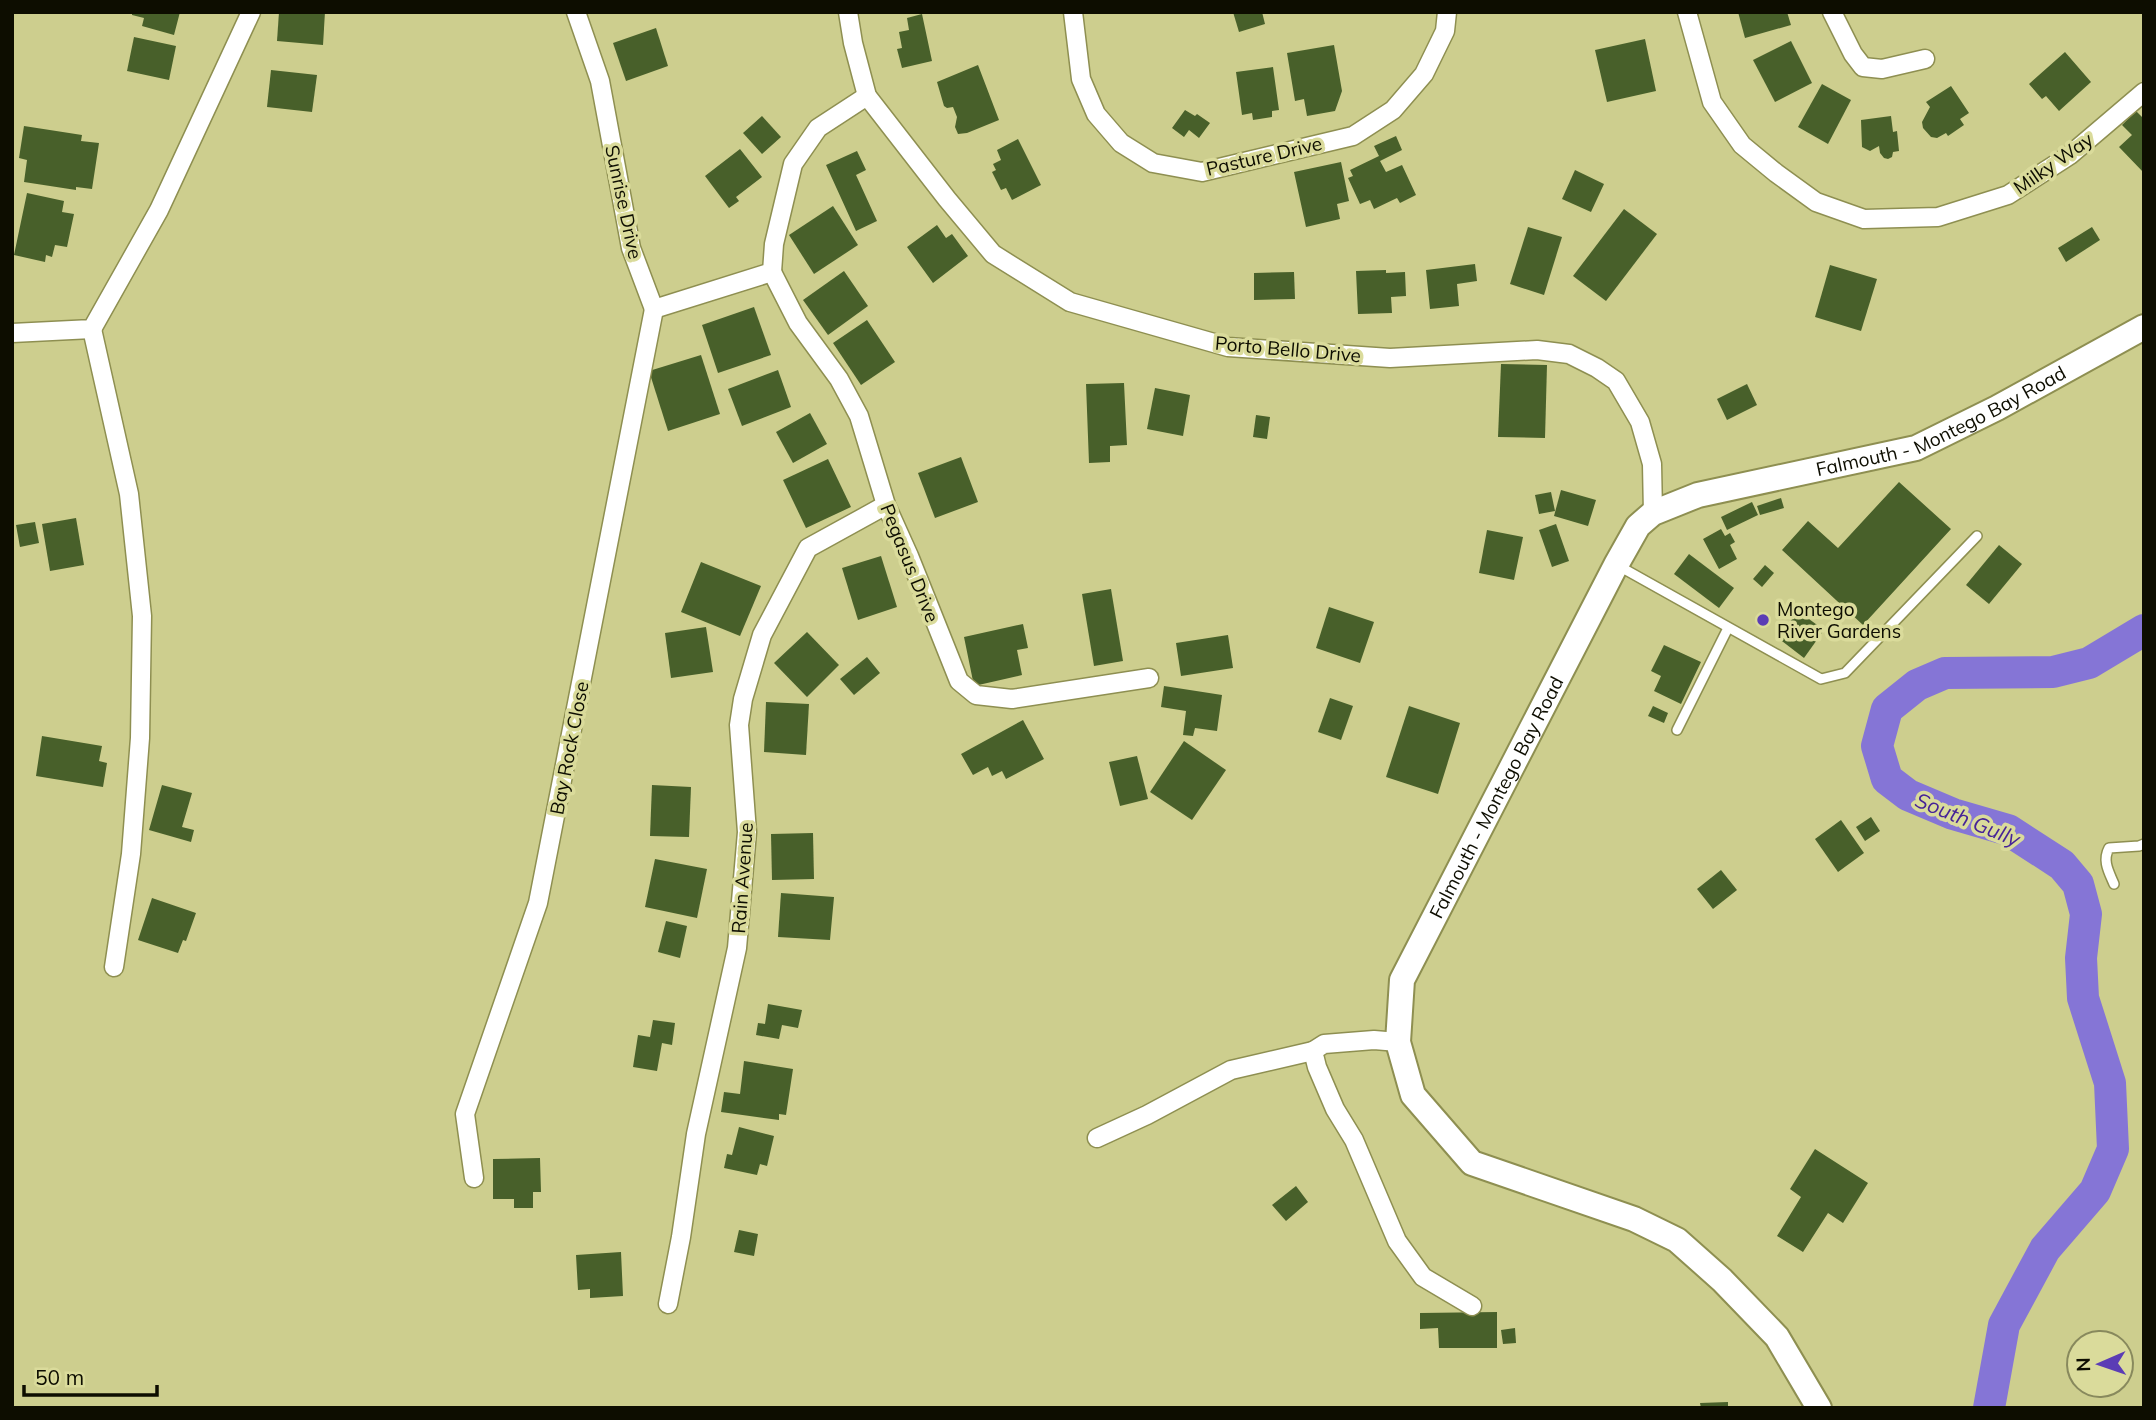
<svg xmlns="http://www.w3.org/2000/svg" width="2156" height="1420" font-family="Mulish,sans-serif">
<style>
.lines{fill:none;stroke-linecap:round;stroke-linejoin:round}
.river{stroke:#8575d6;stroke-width:32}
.building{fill:#48602a}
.lane-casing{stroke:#8e8f51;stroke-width:12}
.street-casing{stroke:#8e8f51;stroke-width:21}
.secondary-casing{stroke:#8e8f51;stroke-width:28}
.lane{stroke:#fff;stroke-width:9}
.street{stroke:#fff;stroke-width:18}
.secondary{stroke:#fff;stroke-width:24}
.poi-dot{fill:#5b3db5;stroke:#dadb9b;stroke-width:2.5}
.labels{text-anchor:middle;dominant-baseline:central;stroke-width:7;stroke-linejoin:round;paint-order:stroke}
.street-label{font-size:19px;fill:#0d0d00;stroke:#dadb9b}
.poi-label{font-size:19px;fill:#0d0d00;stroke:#dadb9b;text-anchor:start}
.water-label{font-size:21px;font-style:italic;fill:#462397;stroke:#dadb9b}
</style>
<rect width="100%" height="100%" fill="#cdce8e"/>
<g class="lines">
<!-- river -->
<polyline class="river" points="1989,1408 2004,1325 2045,1249 2095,1191 2113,1149 2110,1083 2083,998 2081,958 2086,914 2078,884 2062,865 2008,830 1953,814 1908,795 1887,779 1877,746 1887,709 1917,685 1945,673 2053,672 2089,663 2144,630"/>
</g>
<!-- building -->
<g class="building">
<polygon points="132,12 180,12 174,35 142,26 144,18 132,15"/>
<polygon points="279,12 325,12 323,45 277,41"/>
<polygon points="1233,12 1262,12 1265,24 1239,32"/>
<polygon points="1738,12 1787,12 1791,25 1745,38"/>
<polygon points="922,14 932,61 902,68 897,49 902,48 899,32 909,30 907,18"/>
<polygon points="656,28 668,66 626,81 613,43"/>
<polygon points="134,37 176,46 169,80 127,71"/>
<polygon points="1645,39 1656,91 1607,102 1595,50"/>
<polygon points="1791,41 1812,83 1775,102 1753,60"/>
<polygon points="1334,45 1342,91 1335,111 1307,116 1304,99 1295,101 1287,53"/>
<polygon points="2065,52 2091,82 2059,111 2046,96 2042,99 2029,84"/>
<polygon points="978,65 999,120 967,133 958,134 955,127 957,117 953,107 947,108 944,106 937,82"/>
<polygon points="1273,67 1279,110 1272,111 1272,117 1253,120 1252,113 1242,115 1236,72"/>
<polygon points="271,70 317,75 312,112 267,107"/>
<polygon points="1822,84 1851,100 1828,144 1798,127"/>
<polygon points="1951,86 1969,113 1960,119 1964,125 1948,136 1946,133 1937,138 1931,137 1923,128 1922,122 1930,107 1926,102"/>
<polygon points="1185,110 1195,116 1197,114 1210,123 1199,138 1189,130 1184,137 1172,128"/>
<polygon points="2136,111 2144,119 2144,173 2119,147 2132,135 2122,125"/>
<polygon points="762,116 781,137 762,154 743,133"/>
<polygon points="1891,116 1893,132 1897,131 1899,151 1893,152 1892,157 1888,159 1884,158 1880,153 1879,146 1870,151 1862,147 1861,120"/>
<polygon points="24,126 82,135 81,141 99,143 92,189 76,187 76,190 24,182 27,160 19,158"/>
<polygon points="1396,136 1402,150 1380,161 1386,172 1402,165 1416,195 1400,203 1397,198 1374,209 1370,200 1360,204 1348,178 1353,176 1350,170 1379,156 1374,146"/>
<polygon points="1018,139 1041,185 1012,200 1006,188 1001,190 992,172 996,170 993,164 1001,160 997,150"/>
<polygon points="740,149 762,177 736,197 739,201 729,208 705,176"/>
<polygon points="857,151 866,170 856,175 877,221 856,231 826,165"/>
<polygon points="1341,162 1349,201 1337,204 1340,219 1306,227 1294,172"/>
<polygon points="1575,170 1604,184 1591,212 1562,199"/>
<polygon points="27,193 64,201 62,212 74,214 67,247 55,245 52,257 46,255 45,262 14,255"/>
<polygon points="833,206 858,245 814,274 789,235"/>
<polygon points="1624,209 1657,234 1606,301 1573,276"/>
<polygon points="937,225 946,238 952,234 968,256 933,283 907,247"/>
<polygon points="1528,227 1562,237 1544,295 1510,284"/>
<polygon points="2092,227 2100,240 2066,262 2058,248"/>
<polygon points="1475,264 1477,281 1457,284 1459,306 1430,309 1426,270"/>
<polygon points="1830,265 1877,279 1861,331 1815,317"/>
<polygon points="1386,270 1386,273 1405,272 1406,296 1391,297 1392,313 1358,314 1356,271"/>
<polygon points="844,271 868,306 828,335 803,300"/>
<polygon points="1294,272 1295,299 1254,300 1254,273"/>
<polygon points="754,307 771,355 718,373 702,325"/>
<polygon points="867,320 895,362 861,385 833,343"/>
<polygon points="701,355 720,414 668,431 649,371"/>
<polygon points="1501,364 1547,365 1545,438 1498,437"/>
<polygon points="778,370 791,407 742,426 728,389"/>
<polygon points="1124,383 1127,445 1110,446 1110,462 1089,463 1086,384"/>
<polygon points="1747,384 1757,405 1727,420 1717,399"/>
<polygon points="1155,388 1190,395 1183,436 1147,429"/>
<polygon points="810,413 827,444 793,463 776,432"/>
<polygon points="1256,415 1270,417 1267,439 1253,437"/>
<polygon points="961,457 978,502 935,518 918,473"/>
<polygon points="828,459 851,507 806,528 783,480"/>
<polygon points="1899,482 1951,529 1863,625 1782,550 1808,521 1838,548"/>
<polygon points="1561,490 1596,500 1588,526 1554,516"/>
<polygon points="1551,492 1555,511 1539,514 1535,495"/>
<polygon points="1781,498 1784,508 1760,515 1757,506"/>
<polygon points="1752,502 1758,515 1727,530 1721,517"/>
<polygon points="76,518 84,565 50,571 42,524"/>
<polygon points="35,522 39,543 20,547 16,525"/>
<polygon points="1556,524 1569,561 1552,567 1539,530"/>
<polygon points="1721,529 1725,536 1730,533 1735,542 1730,545 1737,559 1719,569 1703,539"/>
<polygon points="1487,530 1523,537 1514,580 1479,573"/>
<polygon points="1999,545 2022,564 1989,604 1966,585"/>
<polygon points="1689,554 1734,588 1719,608 1674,574"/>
<polygon points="881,556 897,607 858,620 842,568"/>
<polygon points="701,562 761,586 740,636 681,612"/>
<polygon points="1765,565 1774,573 1762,587 1753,579"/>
<polygon points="1111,589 1123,661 1094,666 1082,594"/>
<polygon points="1329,607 1374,622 1360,663 1316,648"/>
<polygon points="1798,611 1824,630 1804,658 1778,638"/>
<polygon points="1023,624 1028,648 1017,650 1022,675 974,686 964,637"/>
<polygon points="706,627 713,672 671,678 665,633"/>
<polygon points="807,632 839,665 807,697 774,663"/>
<polygon points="1228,635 1233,668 1181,676 1176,643"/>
<polygon points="1664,645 1701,662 1681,704 1654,691 1661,676 1651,671"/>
<polygon points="867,657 880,673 854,695 840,679"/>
<polygon points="1164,686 1222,695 1217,731 1195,728 1193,736 1183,735 1186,711 1161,707"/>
<polygon points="1330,698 1353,706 1341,740 1318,732"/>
<polygon points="766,702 809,704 806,755 764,752"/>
<polygon points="1409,706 1460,723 1438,794 1386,777"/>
<polygon points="1653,706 1668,713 1664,723 1648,716"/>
<polygon points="1023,720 1044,759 1006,779 1002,771 992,776 988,767 973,775 961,754"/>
<polygon points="42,736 102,746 99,761 107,763 103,787 36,776"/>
<polygon points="1184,741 1226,770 1192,820 1150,792"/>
<polygon points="1137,756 1148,799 1120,806 1109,762"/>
<polygon points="162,785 192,793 182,827 194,830 191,842 149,830"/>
<polygon points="652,785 691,787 689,837 650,836"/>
<polygon points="1871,817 1880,831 1865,841 1856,827"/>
<polygon points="1841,820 1864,853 1838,872 1815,839"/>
<polygon points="813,833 814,879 772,880 771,834"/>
<polygon points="655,859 707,869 697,918 645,907"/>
<polygon points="1721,870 1737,890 1713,909 1697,889"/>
<polygon points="781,893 834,897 830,940 778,937"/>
<polygon points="152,898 196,913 186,941 183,940 178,953 138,940"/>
<polygon points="666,921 687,926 680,958 658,952"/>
<polygon points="768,1004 802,1010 798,1028 782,1025 779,1039 756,1035 758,1023 765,1024"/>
<polygon points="653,1020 675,1023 672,1045 662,1043 657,1071 633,1067 638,1035 650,1037"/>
<polygon points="744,1061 793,1069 786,1115 779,1114 779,1120 721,1112 724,1092 740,1094"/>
<polygon points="739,1127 774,1136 767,1166 760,1164 757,1175 724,1168 727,1154 732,1155"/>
<polygon points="1815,1149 1868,1183 1843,1223 1828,1213 1803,1252 1777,1236 1801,1197 1790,1189"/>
<polygon points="540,1158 541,1192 533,1192 533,1208 514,1208 514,1199 493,1199 493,1159"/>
<polygon points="1296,1186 1308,1202 1286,1221 1272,1205"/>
<polygon points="739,1230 758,1234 754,1256 734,1252"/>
<polygon points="621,1252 623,1296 590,1298 590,1289 578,1290 576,1255"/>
<polygon points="1497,1312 1497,1348 1439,1348 1438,1328 1420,1329 1420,1313"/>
<polygon points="1515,1328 1516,1343 1503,1344 1501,1330"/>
<polygon points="1728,1402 1728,1408 1701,1408 1700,1403"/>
</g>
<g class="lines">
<defs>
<g id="lane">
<polyline points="1617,565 1821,679 1845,673 1977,536"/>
<polyline points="1677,730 1728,628"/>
<path d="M 2114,884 C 2109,872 2102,861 2109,848 L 2139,846 L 2144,844"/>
</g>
<g id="street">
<polyline points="576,12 600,81 631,248 654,309"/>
<polyline points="848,12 853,43 867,96 947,199 993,254 1070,302 1228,347 1390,358 1537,350 1569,354 1597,368 1616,381 1640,422 1652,464 1653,513"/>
<polyline points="1073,12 1081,79 1096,114 1121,143 1153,163 1202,172 1353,136 1393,110 1424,74 1445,31 1447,12"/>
<polyline points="1687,12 1712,102 1742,145 1776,173 1816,202 1864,219 1938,217 2008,195 2070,155 2144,92"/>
<polyline points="1832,12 1853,54 1863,67 1882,69 1925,59"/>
<polyline points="772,272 798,323 839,379 859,416 886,505 909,556 959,681 976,695 1012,699 1149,678"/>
<polyline points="772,272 774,244 793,164 818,128 867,96"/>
<polyline points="654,309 772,272"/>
<polyline points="92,329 129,494 142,616 140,738 131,854 114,967"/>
<polyline points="12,333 92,329 159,210 251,12"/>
<polyline points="1398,1042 1374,1040 1324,1044 1313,1051 1317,1067 1335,1109 1354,1140 1397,1241 1423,1277 1472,1306"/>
<polyline points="1097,1138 1147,1115 1231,1070 1313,1051"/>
<polyline points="474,1178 465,1114 538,903 654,309"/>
<polyline points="668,1304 681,1237 696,1134 737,948 747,832 739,725 743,699 762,635 808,548 886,505"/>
</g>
<g id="secondary">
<path id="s1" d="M 1819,1408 L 1777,1337 L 1722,1280 L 1677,1240 L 1634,1219 L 1472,1163 L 1413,1095 L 1398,1042 L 1402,980 L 1616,565 L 1638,526 L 1653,513 L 1698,495 L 1916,448 L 1997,408 L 2144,327"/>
</g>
</defs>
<!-- lane casing -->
<use href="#lane" class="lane-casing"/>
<!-- street casing -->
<use href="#street" class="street-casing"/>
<!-- secondary casing -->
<use href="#secondary" class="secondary-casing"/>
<!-- lane -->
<use href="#lane" class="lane"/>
<!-- street -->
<use href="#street" class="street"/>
<!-- secondary -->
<use href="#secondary" class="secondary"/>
</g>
<!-- markers -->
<circle class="poi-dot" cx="1763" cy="620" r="7"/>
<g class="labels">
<!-- street labels -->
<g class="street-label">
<text transform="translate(1264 156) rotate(-13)">Pasture Drive</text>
<text transform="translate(2053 163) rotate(-35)">Milky Way</text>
<text transform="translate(624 202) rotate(78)">Sunrise Drive</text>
<text transform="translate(1288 349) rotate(5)">Porto Bello Drive</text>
<text stroke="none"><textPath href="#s1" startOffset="1484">Falmouth - Montego Bay Road</textPath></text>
<text transform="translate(910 563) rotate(68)">Pegasus Drive</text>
<text transform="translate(569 748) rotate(-79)">Bay Rock Close</text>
<text stroke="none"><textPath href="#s1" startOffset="854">Falmouth - Montego Bay Road</textPath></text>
<text transform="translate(742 878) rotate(-86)">Rain Avenue</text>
</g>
<!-- poi labels -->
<g class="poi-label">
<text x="1777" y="609">Montego<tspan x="1777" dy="22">River Gardens</tspan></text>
</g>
<!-- water labels -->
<g class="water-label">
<text transform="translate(1968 819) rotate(22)">South Gully</text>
</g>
</g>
<!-- border -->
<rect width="2156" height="1420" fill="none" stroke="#0d0d00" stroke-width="28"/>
<!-- north arrow -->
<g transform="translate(2100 1364) rotate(268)"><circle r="33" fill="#dadb9b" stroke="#88895d" stroke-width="2"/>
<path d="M0-5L12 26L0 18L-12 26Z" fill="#5b3db5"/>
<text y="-10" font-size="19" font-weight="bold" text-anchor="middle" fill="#0d0d00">N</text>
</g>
<!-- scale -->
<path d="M24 1385v10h133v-10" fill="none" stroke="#0d0d00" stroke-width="3.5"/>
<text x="35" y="1385" font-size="21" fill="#0d0d00" stroke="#dadb9b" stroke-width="5" paint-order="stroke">50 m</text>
</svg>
